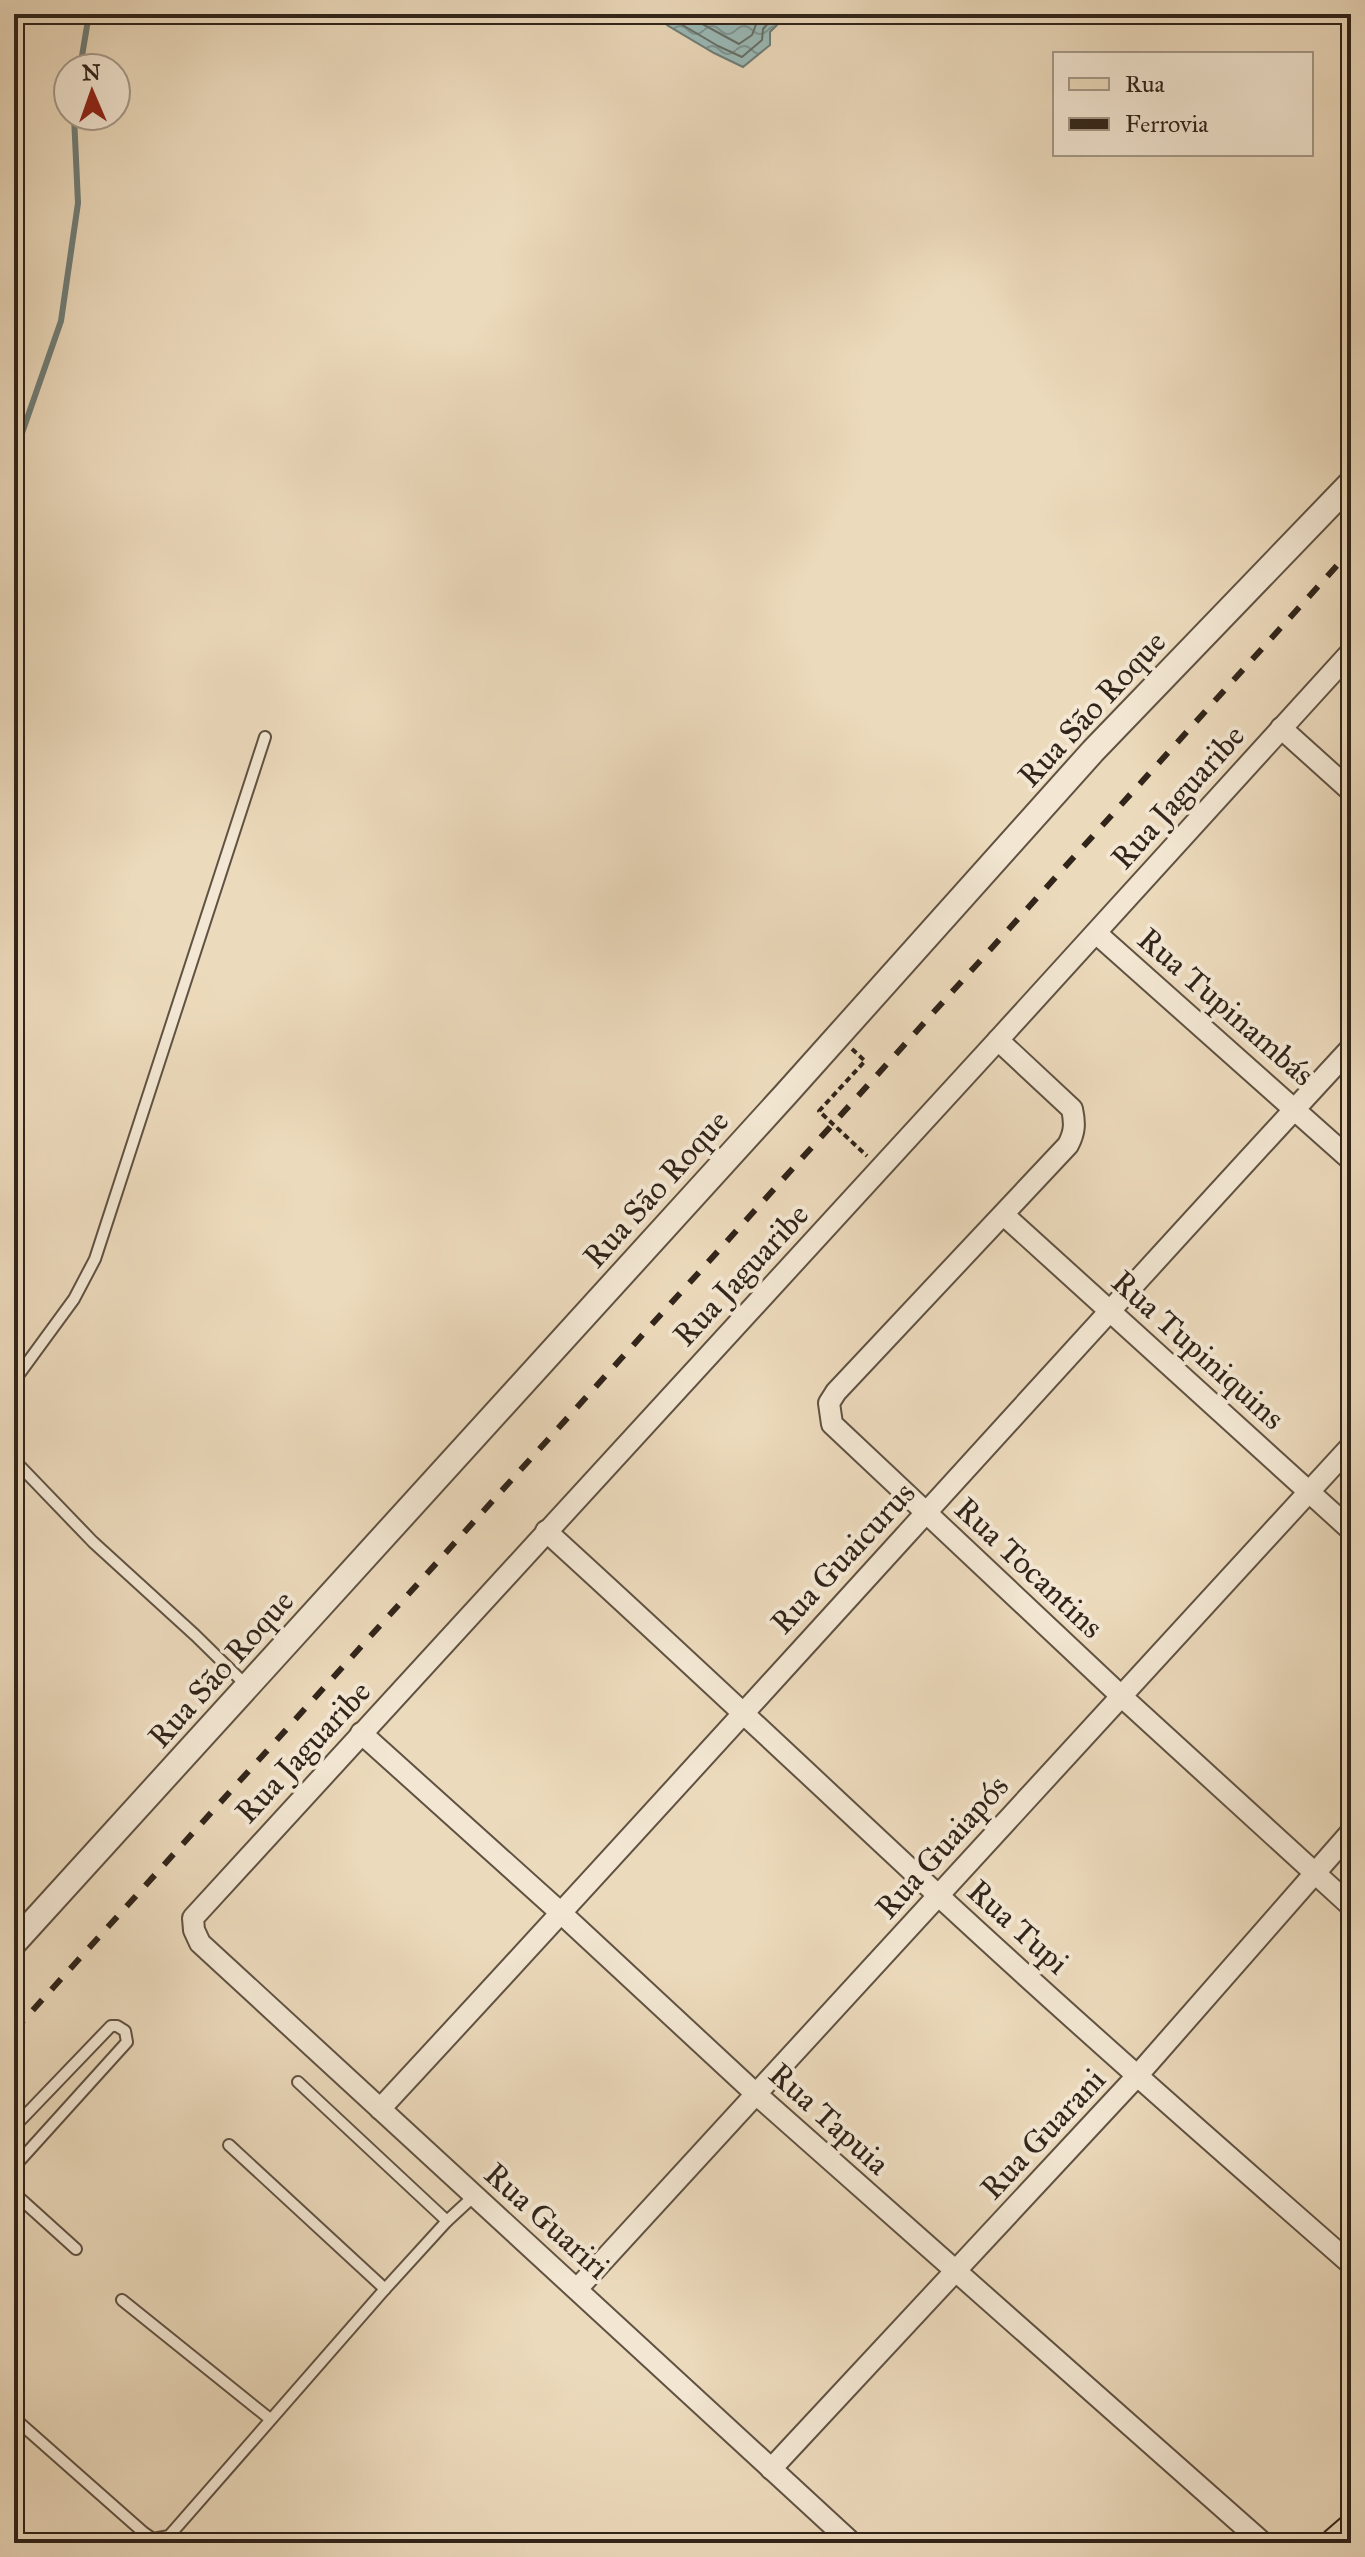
<svg xmlns="http://www.w3.org/2000/svg" width="1365" height="2557" font-family="'IM FELL Great Primer',serif">
<style>
.water{fill:url(#water-waves);stroke:#707e78;stroke-width:2}
.lines{fill:none;stroke-linecap:round;stroke-linejoin:round}
.shore{stroke:#666f68;stroke-width:2}
.stream{stroke:#707e78;stroke-width:6}
.service-casing{stroke:#605242;stroke-width:14}
.minor-casing{stroke:#605242;stroke-width:24}
.tertiary-casing{stroke:#605242;stroke-width:28}
.primary-casing{stroke:#31241a;stroke-width:34}
.path{stroke:#31241a;stroke-width:4;stroke-dasharray:6 4;stroke-linecap:butt}
.service{stroke:#f3e7d3;stroke-width:10}
.minor{stroke:#f3e7d3;stroke-width:20}
.tertiary{stroke:#f3e7d3;stroke-width:24}
.primary{stroke:#ecdabc;stroke-width:30}
.rail{stroke:#31241a;stroke-width:6;stroke-dasharray:14 14;stroke-linecap:butt}
.labels{text-anchor:middle;dominant-baseline:central;stroke-width:8;stroke-linejoin:round;paint-order:stroke}
.street-label{font-size:32px;fill:#31241a;stroke:#f3e7d3}
</style>
<defs>
<pattern id="water-waves" width="16" height="10" patternUnits="userSpaceOnUse" patternTransform="scale(2)"><rect width="16" height="10" fill="#9abab7"/><path d="M0 5q4-4 8 0t8 0" fill="none" stroke="#7e9794"/></pattern>
</defs>
<rect width="100%" height="100%" fill="#ecdabc"/>
<filter id="stains"><feTurbulence type="fractalNoise" baseFrequency=".0025" numOctaves="4"/><feColorMatrix values="0 0 0 0 .2 0 0 0 0 .09 0 0 0 0 .02 0 0 0 .5 -.17"/></filter>
<radialGradient id="worn" r=".72"><stop offset=".6" stop-color="#630" stop-opacity="0"/><stop offset="1" stop-color="#630" stop-opacity=".3"/></radialGradient>
<!-- water -->
<polygon class="water" points="665,14 778,14 778,24 770,32 770,45 743,67 714,53 667,25"/>
<g class="lines">
<!-- shore -->
<g class="shore">
<polyline points="672,14 674,20 718,46 742,57 762,40 763,29 770,21 770,14"/>
<polyline points="684,14 739,44 752,35 760,14"/>
</g>
<!-- stream -->
<g class="stream">
<polyline points="80,68 88,20 93,14"/>
<polyline points="14,456 61,321 78,203 74,116"/>
</g>
<defs>
<g id="service">
<polyline points="14,1381 74,1299 95,1259 265,737"/>
<polyline points="14,1460 93,1542 195,1635 246,1685"/>
<polyline points="298,2082 447,2221"/>
<polyline points="14,2127 111,2026 117,2026 125,2031 127,2042 14,2167"/>
<polyline points="229,2145 385,2289"/>
<polyline points="14,2193 76,2249"/>
<polyline points="122,2300 270,2419"/>
<polyline points="14,2418 143,2532 153,2539 169,2536 385,2289 447,2221 474,2196"/>
</g>
<g id="minor">
<polyline points="1281,728 1351,791"/>
<polyline points="1096,933 1351,1160"/>
<path d="M 998,1040 L 1072,1109 C 1075,1123 1075,1132 1068,1145 L 836,1392 L 829,1403 L 832,1424 L 1120,1695 L 1351,1906"/>
<polyline points="1004,1215 1351,1530"/>
<path d="M 546,1531 C 679,1652 809,1775 940,1897 C 1075,2022 1213,2143 1351,2264"/>
<polyline points="361,1733 561,1913 756,2094 1263,2543"/>
<path d="M 380,2109 C 706,1758 1026,1400 1351,1048"/>
<polyline points="577,2289 1351,1446"/>
<polyline points="771,2469 1137,2076 1351,1832"/>
<polyline points="852,2543 200,1943 194,1930 193,1918 998,1040 1351,652"/>
</g>
<polyline id="tertiary" points="14,1943 786,1094 1093,751 1351,483"/>
<polyline id="primary" points="1336,2543 1351,2530"/>
</defs>
<!-- service casing -->
<use href="#service" class="service-casing"/>
<!-- minor casing -->
<use href="#minor" class="minor-casing"/>
<!-- tertiary casing -->
<use href="#tertiary" class="tertiary-casing"/>
<!-- primary casing -->
<use href="#primary" class="primary-casing"/>
<!-- path -->
<polyline class="path" points="852,1049 865,1061 819,1111 867,1156"/>
<!-- service -->
<use href="#service" class="service"/>
<!-- minor -->
<use href="#minor" class="minor"/>
<!-- tertiary -->
<use href="#tertiary" class="tertiary"/>
<!-- primary -->
<use href="#primary" class="primary"/>
<!-- rail -->
<polyline class="rail" points="14,2031 1351,550"/>
</g>
<g class="labels">
<!-- street labels -->
<g class="street-label">
<text transform="translate(1092 709) rotate(-47)">Rua São Roque</text>
<text transform="translate(1178 797) rotate(-48)">Rua Jaguaribe</text>
<text transform="translate(1226 1007) rotate(41)">Rua Tupinambás</text>
<text transform="translate(656 1189) rotate(-48)">Rua São Roque</text>
<text transform="translate(741 1275) rotate(-47)">Rua Jaguaribe</text>
<text transform="translate(1198 1350) rotate(42)">Rua Tupiniquins</text>
<text transform="translate(843 1558) rotate(-47)">Rua Guaicurus</text>
<text transform="translate(1029 1568) rotate(43)">Rua Tocantins</text>
<text transform="translate(221 1669) rotate(-48)">Rua São Roque</text>
<text transform="translate(303 1752) rotate(-47)">Rua Jaguaribe</text>
<text transform="translate(942 1847) rotate(-48)">Rua Guaiapós</text>
<text transform="translate(1018 1927) rotate(42)">Rua Tupi</text>
<text transform="translate(829 2119) rotate(42)">Rua Tapuia</text>
<text transform="translate(1043 2134) rotate(-47)">Rua Guarani</text>
<text transform="translate(547 2221) rotate(42)">Rua Guariri</text>
</g>
</g>
<!-- margin -->
<rect width="1365" height="2557" fill="none" stroke="#ecdabc" stroke-width="48"/>
<rect x="16" y="16" width="1333" height="2525" fill="none" stroke="#31241a" stroke-width="4"/>
<rect x="24" y="24" width="1317" height="2509" fill="none" stroke="#31241a" stroke-width="2"/>
<!-- legend -->
<rect x="1053" y="52" width="260" height="104" fill="#f3e7d3" stroke="#a59989" stroke-width="2"/>
<rect x="1069" y="78" width="40" height="12" fill="#ecdabc" stroke="#a59989" stroke-width="2"/>
<text x="1125" y="92" font-size="24" fill="#31241a">Rua</text>
<rect x="1069" y="118" width="40" height="12" fill="#31241a" stroke="#a59989" stroke-width="2"/>
<text x="1125" y="132" font-size="24" fill="#31241a">Ferrovia</text>
<!-- north arrow -->
<g transform="translate(92 92) rotate(358)"><circle r="38" fill="#f3e7d3" stroke="#a59989" stroke-width="2"/>
<path d="M0-6L14 30L0 20L-14 30Z" fill="#8f2418"/>
<text y="-12" font-size="22" font-weight="bold" text-anchor="middle" fill="#31241a">N</text>
</g>
<rect width="100%" height="100%" filter="url(#stains)"/>
<rect width="100%" height="100%" fill="url(#worn)"/>
</svg>
